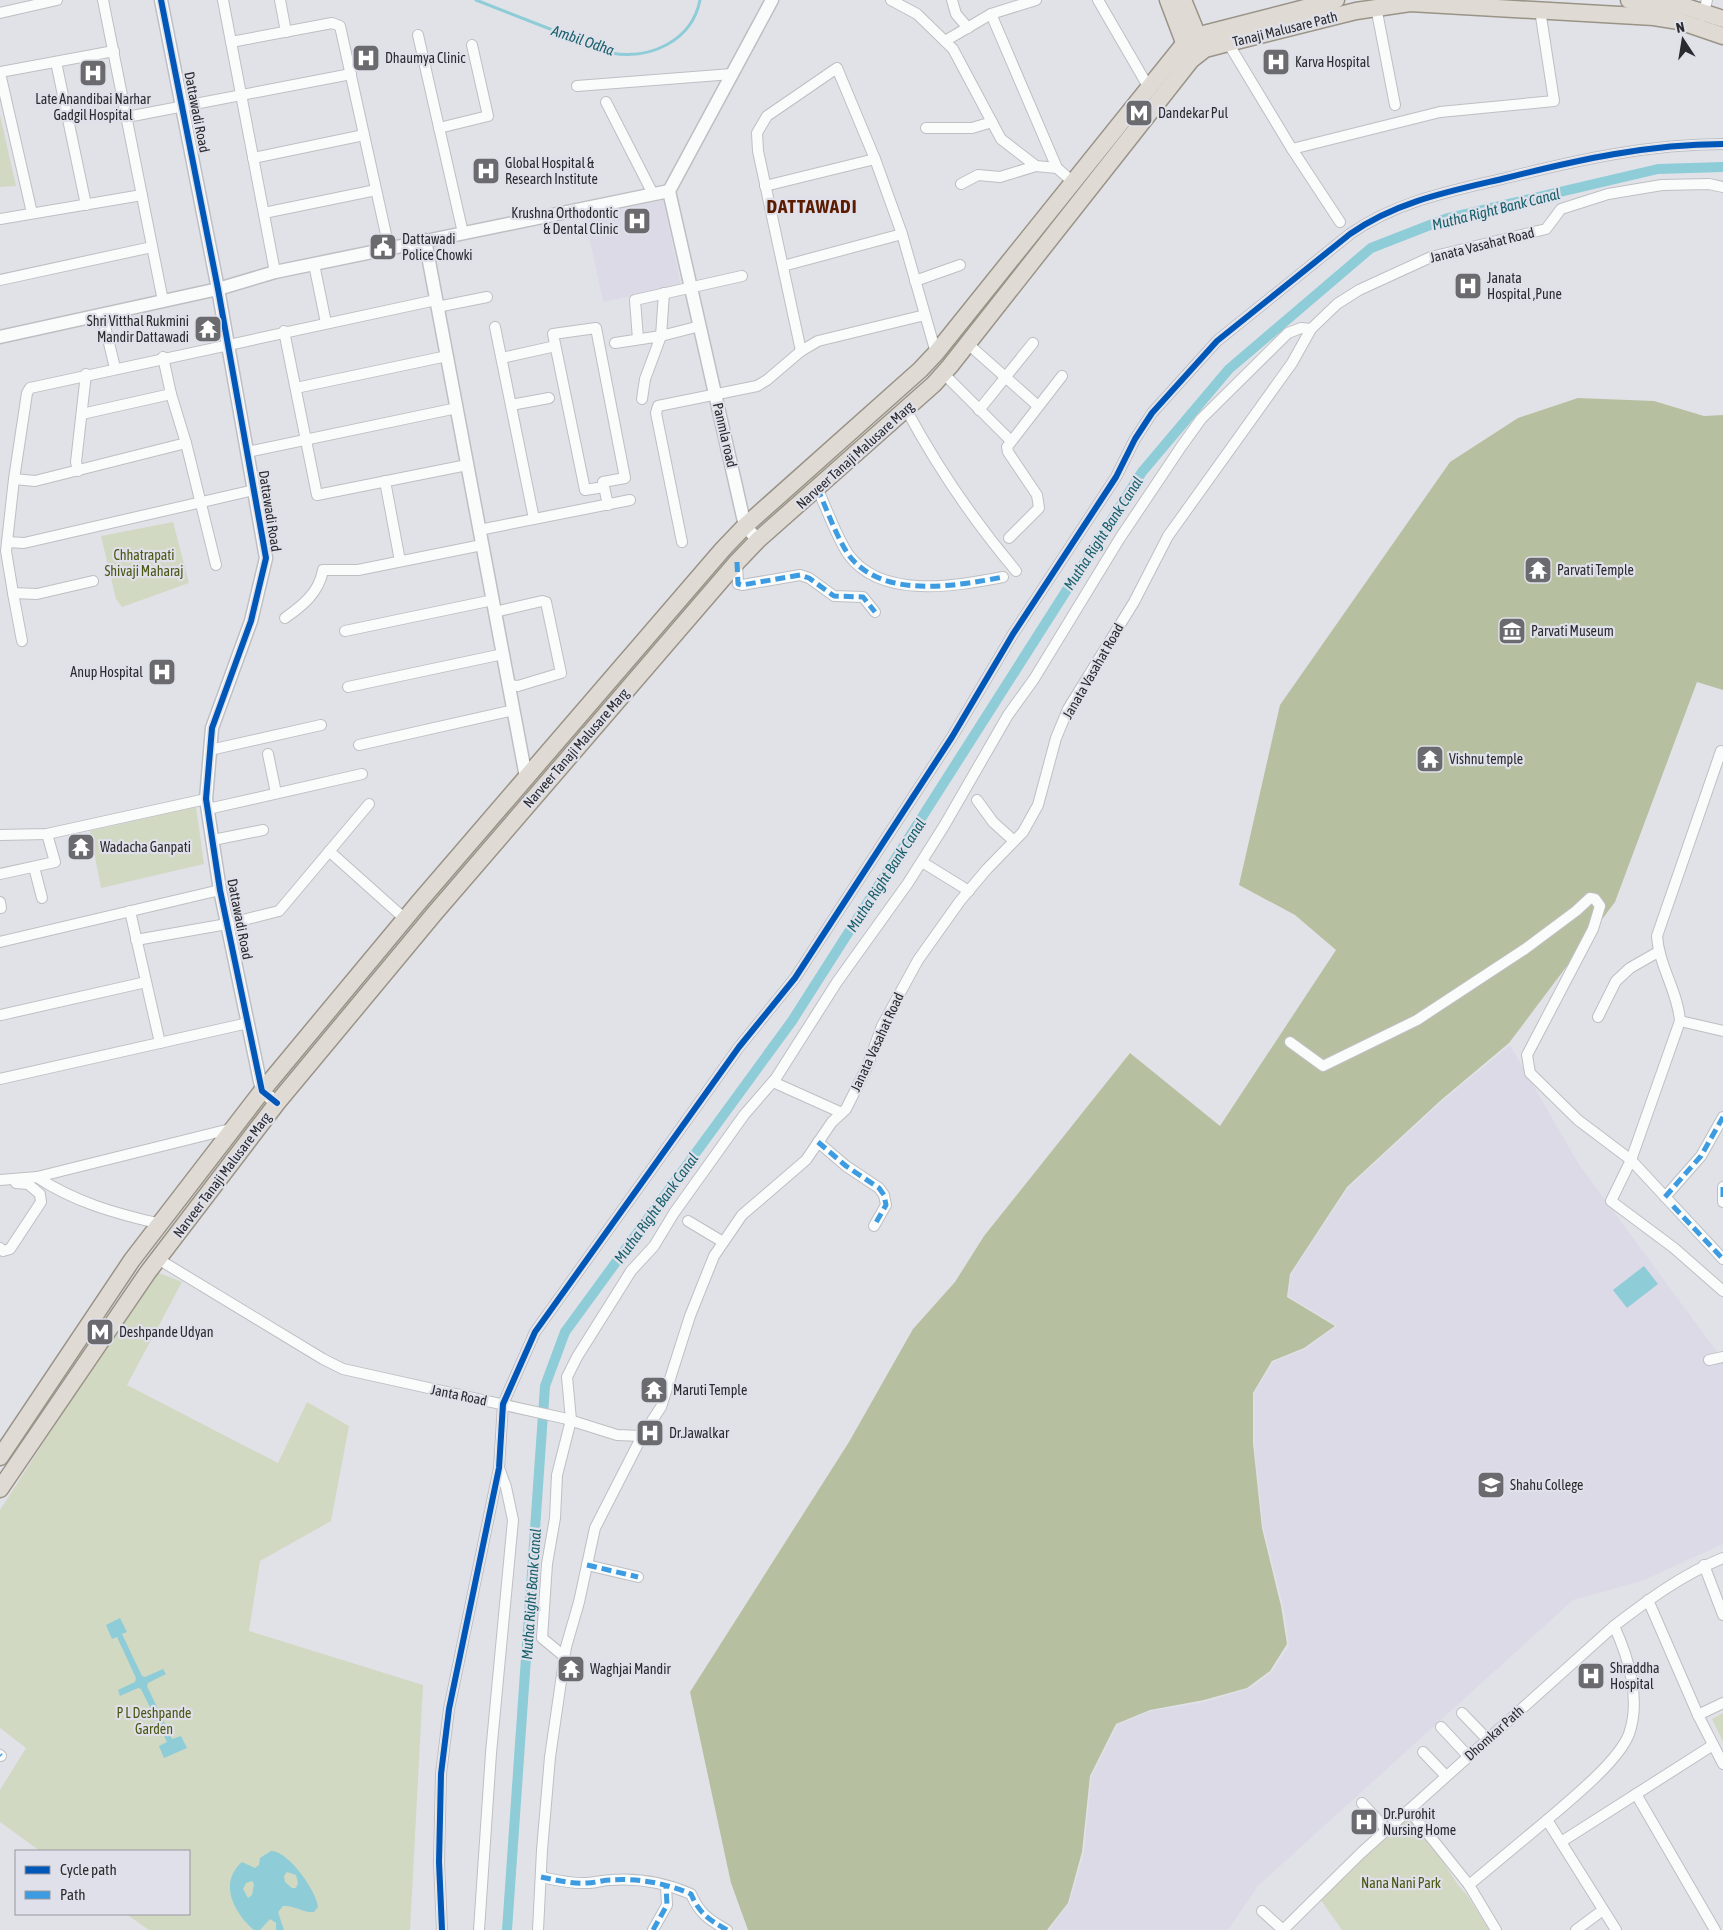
<svg xmlns="http://www.w3.org/2000/svg" width="1723" height="1930" font-family="'Asap Condensed',sans-serif">
<style>
.education{fill:#dddae8}
.green{fill:#d1d9c3}
.forest{fill:#b6c0a0}
.water{fill:#8eccd8;fill-rule:evenodd}
.lines{fill:none;stroke-linecap:round;stroke-linejoin:round}
.stream{stroke:#8eccd8;stroke-width:3}
.canal{stroke:#8eccd8;stroke-width:10}
.minor-casing{stroke:#bebfc3;stroke-width:12}
.tertiary-casing{stroke:#bebfc3;stroke-width:15}
.primary-casing{stroke:#9a9387;stroke-width:19}
.minor{stroke:#fafbfb;stroke-width:10}
.tertiary{stroke:#fafbfb;stroke-width:12}
.primary{stroke:#dfdbd4;stroke-width:16}
.quiet{stroke:#3d9ce1;stroke-width:5;stroke-dasharray:10 5;stroke-linecap:butt}
.cycleway-casing{stroke:#dfe0e9;stroke-width:9}
.cycleway{stroke:#0057b8;stroke-width:6}
.labels{text-anchor:middle;dominant-baseline:central;stroke-width:4.5;stroke-linejoin:round;paint-order:stroke}
.street-label{font-size:14px;fill:#2b2b2f;stroke:#dfe0e9}
.poi-label{font-size:14px;fill:#2b2b2f;stroke:#dfe0e9;text-anchor:start}
.park-label{font-size:14px;fill:#495813;stroke:#dfe0e9}
.water-label{font-size:15px;font-style:italic;fill:#18616c;stroke:#dfe0e9}
.district-label{font-size:19px;font-weight:bold;letter-spacing:1px;fill:#5c1c01;stroke:#dfe0e9}
</style>
<rect width="100%" height="100%" fill="#e1e2e7"/>
<!-- education -->
<g class="education">
<polygon points="663,200 681,286 603,302 585,217"/>
<polygon points="1510,1045 1578,1163 1723,1360 1723,1544 1642,1581 1573,1600 1258,1886 1228,1930 1049,1930 1069,1903 1084,1852 1091,1777 1117,1725 1150,1711 1204,1702 1248,1689 1271,1673 1289,1645 1283,1606 1263,1527 1254,1443 1254,1393 1273,1362 1305,1349 1337,1326 1288,1296 1291,1274 1348,1188 1441,1102"/>
</g>
<!-- green -->
<g class="green">
<polygon points="0,115 16,186 0,187"/>
<polygon points="173,522 189,583 122,607 116,599 101,536"/>
<polygon points="196,807 204,864 101,888 90,831"/>
<polygon points="154,1271 182,1282 127,1385 278,1463 307,1402 349,1426 331,1521 260,1561 249,1631 423,1685 410,1930 149,1930 126,1914 189,1914 189,1851 40,1851 0,1822 0,1790 26,1748 0,1728 0,1510"/>
<polygon points="1723,1713 1723,1742 1712,1719"/>
<polygon points="1409,1810 1458,1885 1467,1895 1489,1930 1342,1930 1318,1896"/>
</g>
<!-- forest -->
<polygon class="forest" points="1578,398 1654,401 1704,416 1723,415 1723,690 1697,682 1615,902 1509,1043 1440,1101 1347,1187 1290,1274 1287,1297 1335,1326 1304,1348 1272,1361 1253,1393 1253,1443 1262,1528 1281,1606 1287,1644 1270,1671 1247,1688 1204,1700 1150,1710 1116,1724 1090,1776 1082,1852 1068,1903 1047,1930 748,1930 731,1883 690,1692 849,1442 913,1329 955,1282 984,1236 1130,1053 1220,1126 1336,950 1295,915 1239,885 1280,705 1450,462 1518,418"/>
<!-- water -->
<g class="water">
<polygon points="1644,1266 1658,1284 1627,1308 1613,1290"/>
<polygon points="120,1618 127,1632 122,1634 142,1676 145,1677 163,1669 166,1674 148,1683 147,1686 172,1739 181,1736 187,1748 164,1758 159,1746 167,1742 141,1689 138,1688 120,1696 118,1690 135,1682 136,1678 117,1637 112,1639 106,1625"/>
<path d="M 271,1851 C 288,1850 317,1892 318,1907 L 314,1912 C 303,1913 295,1905 283,1906 L 278,1912 L 284,1930 L 276,1930 L 276,1923 L 270,1919 L 260,1930 L 254,1930 C 234,1913 218,1883 242,1862 L 255,1868 L 259,1865 L 260,1858 ZM 287,1872 L 296,1875 L 298,1883 L 296,1888 L 292,1888 L 285,1882 L 284,1876 ZM 252,1881 L 254,1884 L 252,1895 L 248,1898 L 243,1889 L 246,1883 Z"/>
</g>
<g class="lines">
<!-- stream -->
<path class="stream" d="M 476,0 C 507,12 538,24 568,36 C 582,42 597,50 611,53 C 650,60 692,41 700,0"/>
<!-- canal -->
<polyline class="canal" points="507,1930 545,1386 565,1332 792,1021 1142,472 1229,369 1371,248 1448,218 1658,169 1723,167"/>
<defs>
<g id="minor">
<polyline points="103,0 163,301"/>
<polyline points="223,0 275,272"/>
<polyline points="280,0 286,32"/>
<polyline points="891,0 917,14 953,49 1001,139 1036,166 1057,168"/>
<polyline points="952,0 956,14 968,28"/>
<polyline points="1098,0 1149,88"/>
<polyline points="1376,7 1395,105"/>
<polyline points="0,13 57,0"/>
<polyline points="991,14 1057,168 1073,182"/>
<polyline points="1703,16 1707,0"/>
<polyline points="418,35 463,233"/>
<polyline points="945,41 991,14 1036,0"/>
<polyline points="231,42 332,23 340,26 389,248"/>
<polyline points="1228,43 1292,149 1340,222"/>
<polyline points="56,62 86,205"/>
<polyline points="0,72 114,51"/>
<polyline points="0,73 32,213"/>
<polyline points="577,86 732,74"/>
<polyline points="606,102 653,194"/>
<polyline points="127,117 351,74"/>
<polyline points="439,128 488,116 472,45"/>
<polyline points="926,128 972,128 992,122"/>
<polyline points="1292,149 1440,112 1554,101 1540,10"/>
<polyline points="253,158 364,135"/>
<polyline points="961,184 978,175 1000,177 1036,166"/>
<polyline points="765,186 875,159"/>
<polyline points="264,213 376,190"/>
<polyline points="0,219 142,195"/>
<polyline points="314,264 326,323"/>
<polyline points="783,266 902,234"/>
<polyline points="0,280 152,247"/>
<polyline points="915,281 960,265"/>
<polyline points="664,293 661,336 700,326"/>
<polyline points="437,307 487,297"/>
<polyline points="102,314 115,368"/>
<polyline points="495,327 534,519"/>
<polyline points="284,331 317,495 467,465"/>
<polyline points="638,339 635,300 742,276"/>
<polyline points="615,343 661,336 645,379 642,399"/>
<polyline points="968,344 1038,406"/>
<polyline points="801,351 758,151 757,133 767,116 837,68 875,159 902,234 936,353"/>
<polyline points="502,358 551,347"/>
<polyline points="943,373 1010,440"/>
<polyline points="296,388 447,356"/>
<polyline points="511,405 549,398"/>
<path d="M 906,409 C 937,467 974,521 1016,571"/>
<polyline points="979,410 1033,343"/>
<polyline points="82,414 171,394"/>
<polyline points="186,443 216,565"/>
<polyline points="247,452 457,408"/>
<polyline points="78,471 76,462 86,374"/>
<polyline points="14,479 35,481 186,443 171,394 163,357"/>
<polyline points="385,481 400,561"/>
<polyline points="604,487 585,490 553,334 596,328 625,478 603,482 608,505"/>
<path d="M 817,488 C 827,509 835,534 848,554 C 881,600 956,586 1003,577"/>
<polyline points="479,530 630,500"/>
<polyline points="1009,538 1039,508 1037,495 1008,452 1007,447 1062,376"/>
<polyline points="7,542 24,543 254,490"/>
<polyline points="682,542 656,413 658,406 757,386 767,380 801,351 818,341 925,315"/>
<polyline points="737,563 738,584 742,585 800,575 809,578 834,596 863,597 875,612"/>
<polyline points="93,581 37,594 13,593 6,551 14,479 27,393 30,388 436,300"/>
<polyline points="13,593 22,641"/>
<polyline points="495,612 542,601 546,602 561,673 518,686 509,685"/>
<path d="M 285,618 C 302,606 319,593 323,570 L 358,570 L 482,545"/>
<polyline points="345,631 493,600"/>
<polyline points="348,687 503,654"/>
<polyline points="359,745 514,710"/>
<polyline points="210,750 321,725"/>
<polyline points="268,754 276,793"/>
<polyline points="977,800 993,822 1014,841"/>
<polyline points="208,809 362,774"/>
<polyline points="0,835 47,834 206,799"/>
<polyline points="213,840 263,830"/>
<polyline points="329,851 405,919"/>
<polyline points="922,862 969,891"/>
<polyline points="34,867 42,898"/>
<polyline points="0,874 55,862 47,834"/>
<polyline points="0,902 1,908"/>
<polyline points="130,911 160,1043"/>
<polyline points="136,940 227,924 279,911 369,804"/>
<polyline points="0,942 220,890"/>
<polyline points="1,1015 146,982"/>
<polyline points="1598,1017 1616,981 1630,968 1658,952"/>
<polyline points="1680,1021 1723,1031"/>
<path d="M 1290,1042 L 1323,1066 L 1417,1020 L 1525,949 L 1576,911 L 1590,898 L 1595,899 L 1600,906 L 1593,929 L 1527,1055 L 1530,1073 L 1578,1120 L 1631,1160 L 1680,1021 C 1678,992 1659,966 1657,936 L 1721,751"/>
<polyline points="0,1079 248,1023"/>
<polyline points="773,1082 842,1113"/>
<polyline points="818,1142 846,1166 879,1188 884,1195 886,1205 874,1226"/>
<path d="M 37,1177 C 74,1202 117,1214 161,1224"/>
<polyline points="0,1180 37,1177 234,1128"/>
<polyline points="1723,1187 1723,1202"/>
<polyline points="1665,1197 1701,1156 1723,1117"/>
<polyline points="688,1221 723,1242"/>
<polyline points="0,1248 3,1251 10,1249 41,1202 40,1194 28,1184 16,1183"/>
<polyline points="158,1259 323,1359 343,1369 563,1418 617,1435 642,1436"/>
<polyline points="1723,1259 1631,1160 1611,1201 1674,1248 1723,1291"/>
<polyline points="1709,1360 1723,1357"/>
<polyline points="587,1565 638,1577"/>
<polyline points="1704,1565 1723,1615"/>
<polyline points="1648,1600 1698,1715 1723,1764"/>
<path d="M 1614,1626 C 1629,1658 1641,1700 1629,1734 C 1618,1762 1570,1800 1547,1820 L 1616,1930"/>
<polyline points="565,1657 542,1638 547,1564 555,1518 557,1475 571,1420 567,1377 577,1357 631,1271 654,1246 674,1213 744,1115 776,1078 837,982 908,883 944,826 1008,715 1034,679 1120,538 1181,447 1201,419 1288,333 1301,328 1311,329"/>
<polyline points="1462,1713 1487,1739"/>
<polyline points="1698,1715 1723,1703"/>
<polyline points="1441,1727 1468,1756"/>
<polyline points="1423,1752 1446,1776"/>
<polyline points="0,1755 1,1756"/>
<polyline points="1636,1794 1715,1930"/>
<polyline points="1362,1803 1387,1830"/>
<polyline points="1409,1810 1469,1885 1496,1930"/>
<polyline points="1561,1842 1713,1745"/>
<path d="M 541,1877 C 556,1880 571,1884 587,1883 C 595,1883 603,1880 611,1880 C 637,1878 666,1883 691,1894 C 699,1913 709,1920 727,1930"/>
<polyline points="1469,1885 1547,1820"/>
<path d="M 1262,1911 L 1283,1930 L 1361,1853 L 1614,1626 C 1648,1600 1683,1574 1723,1558"/>
<path d="M 442,1930 L 439,1862 L 441,1774 L 449,1709 L 499,1468 L 503,1404 L 535,1332 L 739,1047 L 795,978 L 952,737 L 1013,634 L 1116,477 L 1135,439 L 1152,413 L 1217,341 L 1350,234 C 1397,201 1451,191 1506,178 C 1577,160 1649,144 1723,144"/>
<polyline points="479,1930 491,1753 513,1520 506,1487 499,1468"/>
<polyline points="538,1930 542,1850 550,1757 566,1647 579,1602 595,1528 642,1436 661,1407 690,1316 714,1256 742,1215 806,1160 832,1122 846,1109 867,1067 882,1026 918,960 960,901 987,869 1023,832 1038,805 1056,738 1068,709 1134,602 1168,536 1292,363 1311,329 1337,304 1359,290 1431,257 1546,229 1561,209 1608,194 1662,185 1709,184 1723,187"/>
<polyline points="653,1930 667,1905 666,1886"/>
<polyline points="1576,1930 1603,1910"/>
</g>
<g id="tertiary">
<polyline points="161,0 218,289 266,558 251,621 212,728 206,799 220,890 262,1091 277,1103"/>
<polyline points="425,240 526,777"/>
<polyline points="0,337 218,289 275,272 669,191"/>
<polyline points="758,540 745,526 669,191 772,0"/>
</g>
<g id="primary">
<polyline points="1168,0 1188,53"/>
<polyline points="1183,0 1201,44"/>
<polyline points="1629,0 1683,6 1723,19"/>
<polyline points="0,1457 132,1260 262,1091 419,902 723,549 745,526 920,370 936,353 1184,44 1196,36 1336,0"/>
<polyline points="0,1489 148,1272 277,1103 434,914 737,562 758,540 934,384 950,366 1191,60 1205,49 1228,43 1356,11 1410,3 1654,17 1679,21 1723,36"/>
</g>
</defs>
<!-- minor casing -->
<use href="#minor" class="minor-casing"/>
<!-- tertiary casing -->
<use href="#tertiary" class="tertiary-casing"/>
<!-- primary casing -->
<use href="#primary" class="primary-casing"/>
<!-- minor -->
<use href="#minor" class="minor"/>
<!-- tertiary -->
<use href="#tertiary" class="tertiary"/>
<!-- primary -->
<use href="#primary" class="primary"/>
<!-- quiet -->
<g class="quiet">
<path d="M 817,488 C 827,509 835,534 848,554 C 881,600 956,586 1003,577"/>
<polyline points="737,562 738,584 742,585 800,575 809,578 834,596 863,597 875,612"/>
<polyline points="818,1142 846,1166 879,1188 884,1195 886,1205 874,1226"/>
<polyline points="1723,1187 1723,1202"/>
<polyline points="1665,1197 1701,1156 1723,1117"/>
<polyline points="1673,1206 1723,1259"/>
<polyline points="587,1565 638,1577"/>
<polyline points="0,1755 1,1756"/>
<path d="M 541,1877 C 556,1880 571,1884 587,1883 C 595,1883 603,1880 611,1880 C 637,1878 666,1883 691,1894 C 699,1913 709,1920 727,1930"/>
<polyline points="653,1930 667,1905 666,1886"/>
</g>
<defs>
<g id="cycleway">
<polyline points="161,0 218,289 266,558 251,621 212,728 206,799 220,890 262,1091 277,1103"/>
<path d="M 442,1930 L 439,1862 L 441,1774 L 449,1709 L 499,1468 L 503,1404 L 535,1332 L 739,1047 L 795,978 L 952,737 L 1013,634 L 1116,477 L 1135,439 L 1152,413 L 1217,341 L 1350,234 C 1397,201 1451,191 1506,178 C 1577,160 1649,144 1723,144"/>
</g>
</defs>
<!-- cycleway casing -->
<use href="#cycleway" class="cycleway-casing"/>
<!-- cycleway -->
<use href="#cycleway" class="cycleway"/>
</g>
<!-- icons -->
<defs>
<symbol id="hospital-square" viewBox="-11 -11 22 22"><rect x="-9" y="-9" width="18" height="18" rx="4" fill="#6b6b6f" stroke="#dfe0e9"/><path d="M-5-5h3v3.5h4V-5h3V5h-3V1.5h-4V5h-3Z" fill="#fff"/></symbol>
<symbol id="metro-square" viewBox="-11 -11 22 22"><rect x="-9" y="-9" width="18" height="18" rx="4" fill="#6b6b6f" stroke="#dfe0e9"/><path d="M-5.5 5V-5H-3L0 0L3-5H5.5V5H3V-.5L0 4L-3-.5V5Z" fill="#fff"/></symbol>
<symbol id="civic-square" viewBox="-11 -11 22 22"><rect x="-9" y="-9" width="18" height="18" rx="4" fill="#6b6b6f" stroke="#dfe0e9"/><path d="M-.6-6.5H3V-4.5H.6V-3L4-1V1h2V6H-6V1h2V-1L-.6-3ZM-1.2 2.5V6h2.4V2.5Z" fill="#fff"/></symbol>
<symbol id="temple-square" viewBox="-11 -11 22 22"><rect x="-9" y="-9" width="18" height="18" rx="4" fill="#6b6b6f" stroke="#dfe0e9"/><path d="M0-6L5-2H3V0L6.5 2.5H4V6H1.5V3h-3V6H-4V2.5H-6.5L-3 0V-2H-5Z" fill="#fff"/></symbol>
<symbol id="museum-square" viewBox="-11 -11 22 22"><rect x="-9" y="-9" width="18" height="18" rx="4" fill="#6b6b6f" stroke="#dfe0e9"/><path d="M0-6L6-3V-2H-6V-3ZM-5-1h2V3h-2ZM-1-1h2V3h-2ZM3-1h2V3H3ZM-6 4H6V6H-6Z" fill="#fff"/></symbol>
<symbol id="university-square" viewBox="-11 -11 22 22"><rect x="-9" y="-9" width="18" height="18" rx="4" fill="#6b6b6f" stroke="#dfe0e9"/><path d="M0-5L7-2L0 1L-7-2ZM-4 1L0 2.5L4 1V4Q0 6-4 4Z" fill="#fff"/></symbol>
</defs>
<g fill-rule="evenodd">
<use href="#hospital-square" x="350" y="42" width="32" height="32"/>
<use href="#hospital-square" x="1260" y="46" width="32" height="32"/>
<use href="#hospital-square" x="77" y="57" width="32" height="32"/>
<use href="#metro-square" x="1123" y="97" width="32" height="32"/>
<use href="#hospital-square" x="470" y="155" width="32" height="32"/>
<use href="#hospital-square" x="621" y="205" width="32" height="32"/>
<use href="#civic-square" x="367" y="231" width="32" height="32"/>
<use href="#hospital-square" x="1452" y="270" width="32" height="32"/>
<use href="#temple-square" x="192" y="313" width="32" height="32"/>
<use href="#temple-square" x="1522" y="554" width="32" height="32"/>
<use href="#museum-square" x="1496" y="615" width="32" height="32"/>
<use href="#hospital-square" x="146" y="656" width="32" height="32"/>
<use href="#temple-square" x="1414" y="743" width="32" height="32"/>
<use href="#temple-square" x="65" y="831" width="32" height="32"/>
<use href="#metro-square" x="84" y="1316" width="32" height="32"/>
<use href="#temple-square" x="638" y="1374" width="32" height="32"/>
<use href="#hospital-square" x="634" y="1417" width="32" height="32"/>
<use href="#university-square" x="1475" y="1469" width="32" height="32"/>
<use href="#temple-square" x="555" y="1653" width="32" height="32"/>
<use href="#hospital-square" x="1575" y="1660" width="32" height="32"/>
<use href="#hospital-square" x="1348" y="1806" width="32" height="32"/>
</g>
<g class="labels">
<!-- street labels -->
<g class="street-label">
<text transform="translate(1285 29) rotate(-14)">Tanaji Malusare Path</text>
<text transform="translate(197 112) rotate(79)">Dattawadi Road</text>
<text transform="translate(1482 245) rotate(-14)">Janata Vasahat Road</text>
<text transform="translate(725 435) rotate(77)">Panmla road</text>
<text transform="translate(855 455) rotate(-42)">Narveer Tanaji Malusare Marg</text>
<text transform="translate(270 511) rotate(81)">Dattawadi Road</text>
<text transform="translate(1093 671) rotate(-60)">Janata Vasahat Road</text>
<text transform="translate(576 748) rotate(-49)">Narveer Tanaji Malusare Marg</text>
<text transform="translate(240 919) rotate(79)">Dattawadi Road</text>
<text transform="translate(877 1042) rotate(-65)">Janata Vasahat Road</text>
<text transform="translate(222 1175) rotate(-53)">Narveer Tanaji Malusare Marg</text>
<text transform="translate(459 1395) rotate(12)">Janta Road</text>
<text transform="translate(1494 1733) rotate(-42)">Dhomkar Path</text>
</g>
<!-- poi labels -->
<g class="poi-label">
<text x="385" y="58">Dhaumya Clinic</text>
<text x="1295" y="62">Karva Hospital</text>
<text x="93" y="99" text-anchor="middle">Late Anandibai Narhar<tspan x="93" dy="16">Gadgil Hospital</tspan></text>
<text x="1158" y="113">Dandekar Pul</text>
<text x="505" y="163">Global Hospital &amp;<tspan x="505" dy="16">Research Institute</tspan></text>
<text x="618" y="213" text-anchor="end">Krushna Orthodontic<tspan x="618" dy="16">&amp; Dental Clinic</tspan></text>
<text x="402" y="239">Dattawadi<tspan x="402" dy="16">Police Chowki</tspan></text>
<text x="1487" y="278">Janata<tspan x="1487" dy="16">Hospital ,Pune</tspan></text>
<text x="189" y="321" text-anchor="end">Shri Vitthal Rukmini<tspan x="189" dy="16">Mandir Dattawadi</tspan></text>
<text x="1557" y="570">Parvati Temple</text>
<text x="1531" y="631">Parvati Museum</text>
<text x="143" y="672" text-anchor="end">Anup Hospital</text>
<text x="1449" y="759">Vishnu temple</text>
<text x="100" y="847">Wadacha Ganpati</text>
<text x="119" y="1332">Deshpande Udyan</text>
<text x="673" y="1390">Maruti Temple</text>
<text x="669" y="1433">Dr.Jawalkar</text>
<text x="1510" y="1485">Shahu College</text>
<text x="1610" y="1668">Shraddha<tspan x="1610" dy="16">Hospital</tspan></text>
<text x="590" y="1669">Waghjai Mandir</text>
<text x="1383" y="1814">Dr.Purohit<tspan x="1383" dy="16">Nursing Home</tspan></text>
</g>
<!-- park labels -->
<g class="park-label">
<text x="144" y="555">Chhatrapati<tspan x="144" dy="16">Shivaji Maharaj</tspan></text>
<text x="154" y="1713">P L Deshpande<tspan x="154" dy="16">Garden</tspan></text>
<text x="1401" y="1883">Nana Nani Park</text>
</g>
<!-- water labels -->
<g class="water-label">
<text transform="translate(583 40) rotate(19)">Ambil Odha</text>
<text transform="translate(1496 209) rotate(-14)">Mutha Right Bank Canal</text>
<text transform="translate(1103 533) rotate(-57)">Mutha Right Bank Canal</text>
<text transform="translate(886 875) rotate(-57)">Mutha Right Bank Canal</text>
<text transform="translate(656 1208) rotate(-54)">Mutha Right Bank Canal</text>
<text transform="translate(531 1594) rotate(-86)">Mutha Right Bank Canal</text>
</g>
<!-- district labels -->
<g class="district-label">
<text x="812" y="206">DATTAWADI</text>
</g>
</g>
<!-- legend -->
<rect x="15" y="1850" width="175" height="65" fill="#dfe0e9" stroke="#97989f"/>
<rect x="25" y="1866" width="25" height="8" fill="#0057b8" stroke="#97989f"/>
<text x="60" y="1875" font-size="15" fill="#2b2b2f">Cycle path</text>
<rect x="25" y="1891" width="25" height="8" fill="#3d9ce1" stroke="#97989f"/>
<text x="60" y="1900" font-size="15" fill="#2b2b2f">Path</text>
<!-- north arrow -->
<g transform="translate(1683 40) rotate(348)" stroke="#dfe0e9" stroke-width="4" paint-order="stroke">
<path d="M0-4L9 19L0 12L-9 19Z" fill="#2b2b2f"/>
<text y="-8" font-size="14" font-weight="bold" text-anchor="middle" fill="#2b2b2f">N</text>
</g>
</svg>
